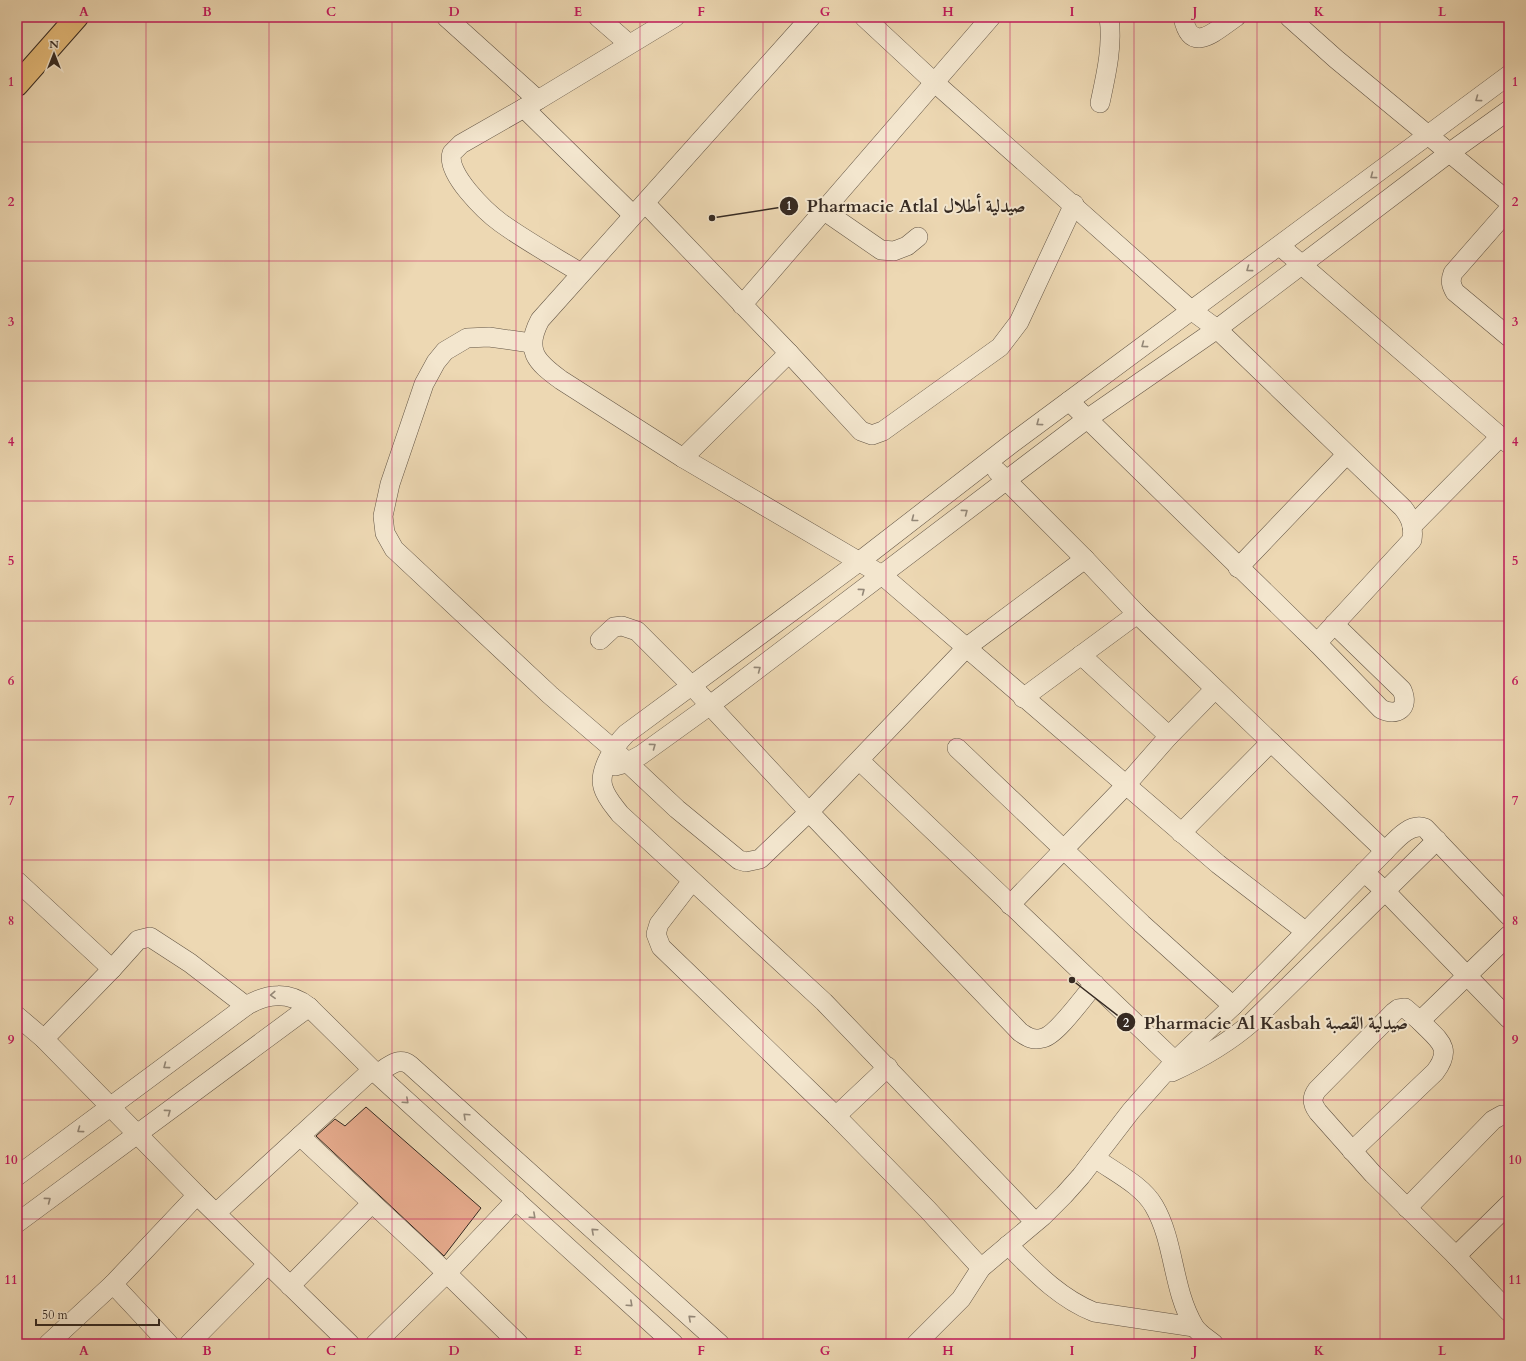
<svg xmlns="http://www.w3.org/2000/svg" width="1526" height="1361" font-family="Cardo,Amiri,serif">
<style>
.building{fill:#e4a98b;stroke:#362a22}
.lines{fill:none;stroke-linecap:round;stroke-linejoin:round}
.minor-casing{stroke:#645646;stroke-width:20}
.primary-casing{stroke:#362a22;stroke-width:24}
.minor{stroke:#f3e6ce;stroke-width:19}
.primary{stroke:#e6bc7a;stroke-width:22}
.oneway{stroke:#948878}
.grid{fill:none;stroke:#c2185b;stroke-width:1;stroke-opacity:0.55}
.leader{fill:none;stroke:#362a22;stroke-width:1.5}
.callout-dot{fill:#362a22;stroke:#f3e6ce;stroke-width:1.5}
.mark-label{font-size:12px;text-anchor:middle;font-weight:bold;fill:#fff}
.callout-label{font-size:18px;text-anchor:middle;font-weight:bold;fill:#362a22;stroke:#f3e6ce;stroke-width:4;stroke-linejoin:round;paint-order:stroke}
.neatline{fill:none;stroke:#c2185b;stroke-width:1.5}
.grid-label{font-size:13px;text-anchor:middle;font-weight:bold;fill:#c2185b}
</style>
<rect width="100%" height="100%" fill="#edd8b3"/>
<filter id="stains"><feTurbulence type="fractalNoise" baseFrequency=".005" numOctaves="4"/><feColorMatrix values="0 0 0 0 .2 0 0 0 0 .09 0 0 0 0 .02 0 0 0 .5 -.17"/></filter>
<radialGradient id="worn" r=".72"><stop offset=".6" stop-color="#630" stop-opacity="0"/><stop offset="1" stop-color="#630" stop-opacity=".3"/></radialGradient>
<!-- building -->
<polygon class="building" points="366,1107 481,1208 444,1256 316,1136 335,1119 345,1126"/>
<g class="lines">
<defs>
<g id="minor">
<polyline points="446,17 538,100"/>
<polyline points="598,17 629,44"/>
<path d="M 811,17 L 540,320 C 524,350 536,362 561,380 L 683,458 L 882,575 L 1218,864 L 1305,931"/>
<path d="M 864,17 L 934,82 L 1191,310 L 1217,329 L 1403,508 C 1411,518 1414,527 1412,540 L 1317,643 L 1069,401"/>
<path d="M 1183,17 C 1191,56 1215,31 1236,17"/>
<polyline points="1289,17 1336,59 1509,202"/>
<path d="M 1100,103 C 1106,75 1113,46 1109,17"/>
<polyline points="524,108 633,215"/>
<polyline points="645,203 789,353 861,431 872,435 883,431 1000,347 1019,322 1074,204"/>
<path d="M 1509,209 L 1453,273 C 1450,281 1451,285 1455,292 L 1509,337"/>
<polyline points="823,210 881,250 894,251 907,246 918,237"/>
<polyline points="1280,246 1509,444"/>
<path d="M 581,273 C 555,257 526,241 501,223 C 486,212 445,173 452,153 L 461,144 L 538,100 L 675,17"/>
<polyline points="742,305 991,17"/>
<path d="M 531,343 L 489,337 L 467,338 L 445,351 L 436,362 L 424,384 L 390,484 L 383,516 L 385,533 L 394,549 L 550,695 L 613,749 L 677,809 L 739,860 L 746,862 L 760,859 L 809,812 L 1020,1032 C 1027,1037 1033,1041 1043,1038 C 1057,1035 1084,996 1095,984"/>
<polyline points="683,458 789,353"/>
<path d="M 997,471 L 1085,559 L 1137,614 L 1385,851 C 1395,841 1410,822 1425,828 L 1509,916"/>
<polyline points="1412,526 1501,436"/>
<polyline points="1238,568 1346,455"/>
<polyline points="600,640 614,627 622,626 637,631 692,686 809,812 967,647 1085,559"/>
<path d="M 1317,643 L 1381,709 C 1397,717 1410,708 1402,690 L 1334,624"/>
<polyline points="1081,655 1169,736"/>
<polyline points="1023,698 1137,614"/>
<polyline points="957,748 1142,924 1233,1006"/>
<polyline points="860,761 1175,1061"/>
<polyline points="615,766 626,763 641,755 709,706 1087,419 1217,329 1449,153 1509,110"/>
<polyline points="1181,833 1271,742"/>
<polyline points="1364,872 1385,891 1509,1019"/>
<polyline points="17,881 112,969 44,1039"/>
<polyline points="692,881 659,924 656,934 661,947 836,1116 928,1210 981,1268 961,1299 916,1344"/>
<polyline points="1010,905 1126,785 1169,736 1215,689"/>
<path d="M 1509,935 L 1420,1021 L 1405,1008 L 1398,1009 L 1394,1012 L 1317,1090 C 1311,1098 1312,1104 1318,1112 L 1373,1174 L 1456,1256 L 1509,1312"/>
<polyline points="112,969 138,940 150,937 190,963 246,1006"/>
<polyline points="17,1016 44,1039 197,1195 350,1344"/>
<path d="M 1172,1072 C 1200,1059 1228,1043 1251,1023 L 1437,840"/>
<path d="M 377,1074 C 388,1067 398,1056 410,1065 L 720,1344"/>
<polyline points="836,1116 888,1067"/>
<polyline points="300,1136 428,1255 519,1344"/>
<path d="M 1352,1151 L 1435,1072 C 1454,1047 1438,1040 1420,1021"/>
<path d="M 1095,1158 C 1114,1172 1142,1185 1154,1206 C 1175,1242 1172,1289 1194,1326 C 1198,1333 1208,1339 1214,1344"/>
<path d="M 17,1176 L 246,1006 C 267,993 289,991 309,1007 L 377,1074 L 674,1344"/>
<polyline points="1407,1208 1493,1120 1502,1115 1509,1117"/>
<polyline points="216,1213 372,1070"/>
<path d="M 1035,1222 L 824,1002 L 620,814 C 614,806 606,798 603,787 C 598,771 615,745 626,734 L 860,561 L 1011,444 L 1509,75"/>
<polyline points="17,1223 309,1007"/>
<path d="M 1008,1245 C 1034,1271 1059,1298 1094,1312 L 1194,1327"/>
<polyline points="1456,1256 1509,1204"/>
<polyline points="981,1268 1043,1216 1064,1195 1081,1176 1131,1111 1175,1061 1233,1006 1385,851"/>
<polyline points="290,1286 371,1204"/>
<polyline points="48,1344 113,1284"/>
<polyline points="169,1344 113,1284 197,1195"/>
<polyline points="189,1344 267,1265"/>
<polyline points="375,1344 447,1273 516,1200"/>
</g>
<polyline id="primary" points="17,85 77,17"/>
</defs>
<!-- minor casing -->
<use href="#minor" class="minor-casing"/>
<!-- primary casing -->
<use href="#primary" class="primary-casing"/>
<!-- minor -->
<use href="#minor" class="minor"/>
<!-- primary -->
<use href="#primary" class="primary"/>
</g>
<!-- one-way arrows -->
<defs><path id="oneway-chevron" d="M-2-3.5L2.5 0L-2 3.5" fill="none" stroke-width="1.6" stroke-linecap="round" stroke-linejoin="round"/></defs>
<g class="oneway">
<use href="#oneway-chevron" transform="translate(1478 99) rotate(144)"/>
<use href="#oneway-chevron" transform="translate(1373 176) rotate(143)"/>
<use href="#oneway-chevron" transform="translate(1249 269) rotate(144)"/>
<use href="#oneway-chevron" transform="translate(1144 345) rotate(143)"/>
<use href="#oneway-chevron" transform="translate(1039 423) rotate(143)"/>
<use href="#oneway-chevron" transform="translate(965 512) rotate(-37)"/>
<use href="#oneway-chevron" transform="translate(914 519) rotate(142)"/>
<use href="#oneway-chevron" transform="translate(862 591) rotate(-37)"/>
<use href="#oneway-chevron" transform="translate(758 669) rotate(-37)"/>
<use href="#oneway-chevron" transform="translate(653 746) rotate(-36)"/>
<use href="#oneway-chevron" transform="translate(273 995) rotate(177)"/>
<use href="#oneway-chevron" transform="translate(166 1066) rotate(143)"/>
<use href="#oneway-chevron" transform="translate(406 1101) rotate(42)"/>
<use href="#oneway-chevron" transform="translate(168 1112) rotate(-36)"/>
<use href="#oneway-chevron" transform="translate(466 1116) rotate(-137)"/>
<use href="#oneway-chevron" transform="translate(80 1130) rotate(144)"/>
<use href="#oneway-chevron" transform="translate(48 1200) rotate(-37)"/>
<use href="#oneway-chevron" transform="translate(533 1216) rotate(42)"/>
<use href="#oneway-chevron" transform="translate(594 1231) rotate(-138)"/>
<use href="#oneway-chevron" transform="translate(630 1304) rotate(42)"/>
<use href="#oneway-chevron" transform="translate(691 1318) rotate(-138)"/>
</g>
<!-- grid -->
<path class="grid" d="M 146,17 L 146,1344M 269,17 L 269,1344M 392,17 L 392,1344M 516,17 L 516,1344M 640,17 L 640,1344M 763,17 L 763,1344M 886,17 L 886,1344M 1010,17 L 1010,1344M 1134,17 L 1134,1344M 1257,17 L 1257,1344M 1380,17 L 1380,1344M 17,142 L 1509,142M 17,261 L 1509,261M 17,381 L 1509,381M 17,501 L 1509,501M 17,621 L 1509,621M 17,740 L 1509,740M 17,860 L 1509,860M 17,980 L 1509,980M 17,1100 L 1509,1100M 17,1219 L 1509,1219"/>
<!-- callouts -->
<path class="leader" d="M712 218L789 206M1072 980L1126 1022"/>
<g class="callout-dot">
<circle cx="712" cy="218" r="4"/>
<circle cx="1072" cy="980" r="4"/>
<circle cx="789" cy="206" r="10"/>
<circle cx="1126" cy="1022" r="10"/>
</g>
<g class="mark-label">
<text x="789" y="210">1</text>
<text x="1126" y="1027">2</text>
</g>
<g class="callout-label">
<text x="916" y="212">Pharmacie Atlal صيدلية أطلال</text>
<text x="1276" y="1029">Pharmacie Al Kasbah صيدلية القصبة</text>
</g>
<!-- margin -->
<rect width="1526" height="1361" fill="none" stroke="#edd8b3" stroke-width="44"/>
<!-- north arrow -->
<g transform="translate(54 54)" stroke="#f3e6ce" stroke-width="3" paint-order="stroke">
<path d="M0-3L7 15L0 10L-7 15Z" fill="#362a22"/>
<text y="-6" font-size="11" font-weight="bold" text-anchor="middle" fill="#362a22">N</text>
</g>
<!-- scale -->
<path d="M36 1319v6h123v-6" fill="none" stroke="#362a22" stroke-width="2"/>
<text x="42" y="1319" font-size="12" fill="#362a22" stroke="#f3e6ce" stroke-width="3" paint-order="stroke">50 m</text>
<rect x="22" y="22" width="1482" height="1317" class="neatline"/>
<g class="grid-label">
<text x="84" y="16">A</text>
<text x="207" y="16">B</text>
<text x="331" y="16">C</text>
<text x="454" y="16">D</text>
<text x="578" y="16">E</text>
<text x="701" y="16">F</text>
<text x="825" y="16">G</text>
<text x="948" y="16">H</text>
<text x="1072" y="16">I</text>
<text x="1195" y="16">J</text>
<text x="1319" y="16">K</text>
<text x="1442" y="16">L</text>
<text x="11" y="86">1</text>
<text x="1515" y="86">1</text>
<text x="11" y="206">2</text>
<text x="1515" y="206">2</text>
<text x="11" y="326">3</text>
<text x="1515" y="326">3</text>
<text x="11" y="446">4</text>
<text x="1515" y="446">4</text>
<text x="11" y="565">5</text>
<text x="1515" y="565">5</text>
<text x="11" y="685">6</text>
<text x="1515" y="685">6</text>
<text x="11" y="805">7</text>
<text x="1515" y="805">7</text>
<text x="11" y="925">8</text>
<text x="1515" y="925">8</text>
<text x="11" y="1044">9</text>
<text x="1515" y="1044">9</text>
<text x="11" y="1164">10</text>
<text x="1515" y="1164">10</text>
<text x="11" y="1284">11</text>
<text x="1515" y="1284">11</text>
<text x="84" y="1355">A</text>
<text x="207" y="1355">B</text>
<text x="331" y="1355">C</text>
<text x="454" y="1355">D</text>
<text x="578" y="1355">E</text>
<text x="701" y="1355">F</text>
<text x="825" y="1355">G</text>
<text x="948" y="1355">H</text>
<text x="1072" y="1355">I</text>
<text x="1195" y="1355">J</text>
<text x="1319" y="1355">K</text>
<text x="1442" y="1355">L</text>
</g>
<rect width="100%" height="100%" filter="url(#stains)"/>
<rect width="100%" height="100%" fill="url(#worn)"/>
</svg>
